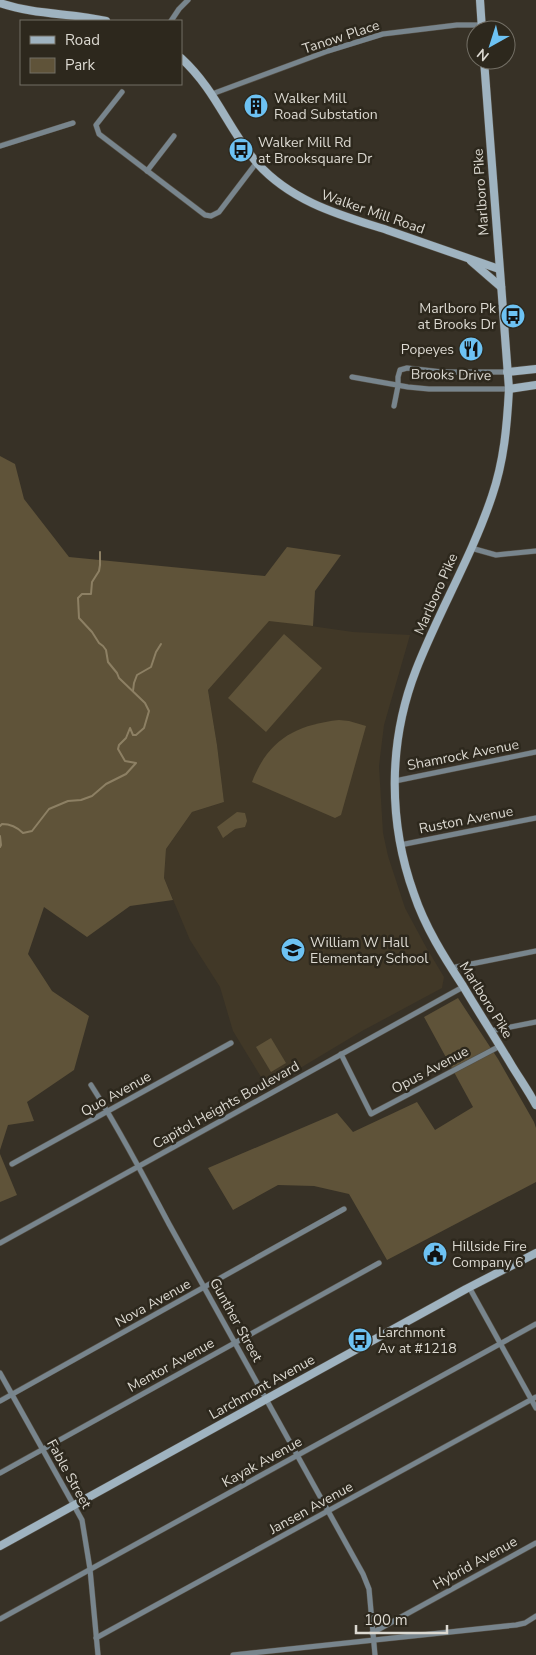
<svg xmlns="http://www.w3.org/2000/svg" width="536" height="1655" font-family="'Nunito Sans',sans-serif">
<style>
.built{fill:#413827}
.green{fill:#5f5339}
.lines{fill:none;stroke-linecap:round;stroke-linejoin:round}
.stream{stroke:#8d8064;stroke-width:2}
.street-casing{stroke:#554f45;stroke-width:6}
.secondary-casing{stroke:#554f45;stroke-width:9}
.street{stroke:#78858d;stroke-width:5}
.secondary{stroke:#9fb3c0;stroke-width:8}
.labels{text-anchor:middle;dominant-baseline:central;stroke-width:5;stroke-linejoin:round;paint-order:stroke}
.street-label{font-size:14px;fill:#dcd9d1;stroke:#2d281d}
.poi-label{font-size:14px;fill:#dcd9d1;stroke:#2d281d;text-anchor:start}
</style>
<rect width="100%" height="100%" fill="#373126"/>
<!-- built -->
<polygon class="built" points="269,620 353,632 410,635 384,725 379,766 383,833 388,856 405,908 426,947 444,977 442,988 362,1031 277,1082 269,1090 233,1031 220,987 190,940 164,878 166,849 192,812 224,802 217,745 208,690"/>
<!-- green -->
<g class="green">
<polygon points="0,456 15,464 24,499 69,557 265,576 287,547 341,555 315,591 313,626 269,621 208,690 217,745 224,802 192,812 166,849 164,878 173,900 130,906 87,937 44,907 28,954 52,991 89,1016 74,1070 27,1102 34,1121 8,1125 0,1150"/>
<polygon points="284,634 322,668 266,732 228,698"/>
<path d="M 339,720 L 349,721 L 366,726 L 341,815 L 335,818 L 252,782 C 268,740 295,725 339,720 Z"/>
<polygon points="237,812 245,813 247,821 245,827 235,829 223,838 217,827"/>
<polygon points="458,998 498,1059 534,1122 536,1128 536,1182 387,1260 349,1194 314,1186 278,1185 233,1210 208,1168 337,1113 353,1132 417,1102 435,1130 473,1107 424,1017"/>
<polygon points="271,1038 286,1063 271,1072 256,1047"/>
<polygon points="0,1154 17,1195 0,1202"/>
</g>
<g class="lines">
<!-- stream -->
<g class="stream">
<polyline points="133,691 134,683 137,675 151,667 156,652 161,644"/>
<path d="M 0,826 L 2,824 C 11,824 17,827 23,833 L 32,831 L 49,809 L 68,801 L 81,800 L 92,796 L 106,784 L 126,774 L 136,763 L 125,761 L 118,749 L 119,745 L 126,738 L 130,728 L 133,735 L 136,735 L 144,728 L 149,711 L 145,703 L 119,678 L 117,673 L 108,662 L 106,650 L 103,646 L 99,643 L 92,632 L 79,618 L 78,598 L 82,594 L 91,594 L 92,582 L 99,571 L 100,565 L 100,552"/>
<polyline points="0,836 1,845 0,847"/>
</g>
<defs>
<g id="street">
<polyline points="171,21 179,9 188,0"/>
<polyline points="122,92 96,125 99,134 205,215 211,216 219,212 257,162"/>
<polyline points="212,94 328,51 383,34 457,25 481,25"/>
<polyline points="0,146 73,123"/>
<polyline points="147,171 174,136"/>
<polyline points="352,377 408,387 429,389 509,389"/>
<polyline points="394,406 398,386 398,377 400,370 407,368 442,372 507,372"/>
<polyline points="471,548 496,555 536,551"/>
<polyline points="395,781 536,752"/>
<polyline points="400,845 536,818"/>
<polyline points="451,968 536,951"/>
<polyline points="490,1031 536,1022"/>
<polyline points="341,1054 371,1114 500,1046"/>
<path d="M 91,1085 C 120,1130 144,1177 169,1224 L 363,1574 L 369,1589 L 375,1655"/>
<polyline points="12,1164 231,1043"/>
<polyline points="0,1243 463,987"/>
<polyline points="469,1287 536,1408"/>
<polyline points="0,1373 82,1520 90,1569 98,1655"/>
<polyline points="0,1401 344,1209"/>
<polyline points="0,1473 379,1263"/>
<polyline points="0,1619 536,1324"/>
<polyline points="372,1633 536,1543"/>
<polyline points="96,1638 536,1397"/>
<polyline points="233,1655 516,1625 525,1623 536,1616"/>
</g>
<g id="secondary">
<polyline points="480,0 482,30"/>
<path d="M 0,3 C 35,15 71,13 106,21"/>
<path d="M 181,58 C 216,90 228,129 257,163 C 292,202 340,215 387,230 C 425,243 462,256 499,269"/>
<path d="M 484,60 L 509,389 C 507,426 504,461 492,496 C 472,556 439,611 416,670 C 388,742 388,822 414,894 C 425,927 444,957 463,986 C 479,1013 496,1039 512,1066 C 520,1079 529,1092 536,1105"/>
<polyline points="471,261 501,287"/>
<polyline points="507,372 536,369"/>
<polyline points="509,389 536,385"/>
<polyline points="0,1546 466,1289 536,1253"/>
</g>
</defs>
<!-- street casing -->
<use href="#street" class="street-casing"/>
<!-- secondary casing -->
<use href="#secondary" class="secondary-casing"/>
<!-- street -->
<use href="#street" class="street"/>
<!-- secondary -->
<use href="#secondary" class="secondary"/>
</g>
<!-- icons -->
<defs>
<symbol id="building-disc" viewBox="-11 -11 22 22"><circle r="9.5" fill="#6dc2f3" stroke="#2d281d"/><path d="M-4-6H4V6H1V3H-1V6H-4ZM-2.5-4.3h1.7v1.8h-1.7ZM.8-4.3h1.7v1.8H.8ZM-2.5-1h1.7V.8h-1.7ZM.8-1h1.7V.8H.8Z" fill="#111"/></symbol>
<symbol id="bus-disc" viewBox="-11 -11 22 22"><circle r="9.5" fill="#6dc2f3" stroke="#2d281d"/><path d="M-5-6H5V4H4V6H2V4H-2V6H-4V4H-5ZM-3.5-4V0h7V-4ZM-3.5 1.2v1.5H-2V1.2ZM2 1.2v1.5H3.5V1.2Z" fill="#111"/></symbol>
<symbol id="restaurant-disc" viewBox="-11 -11 22 22"><circle r="9.5" fill="#6dc2f3" stroke="#2d281d"/><path d="M-5-6h1v4h1v-4h1v4h1v-4h1v5L-1.5 .5V6h-2V.5L-5-1ZM5-6V6H3V1.5H1.5Q1.5-4 5-6Z" fill="#111"/></symbol>
<symbol id="school-disc" viewBox="-11 -11 22 22"><circle r="9.5" fill="#6dc2f3" stroke="#2d281d"/><path d="M0-5L7-2L0 1L-7-2ZM-4 1L0 2.5L4 1V4Q0 6-4 4Z" fill="#111"/></symbol>
<symbol id="civic-disc" viewBox="-11 -11 22 22"><circle r="9.5" fill="#6dc2f3" stroke="#2d281d"/><path d="M-.6-6.5H3V-4.5H.6V-3L4-1V1h2V6H-6V1h2V-1L-.6-3ZM-1.2 2.5V6h2.4V2.5Z" fill="#111"/></symbol>
</defs>
<g fill-rule="evenodd">
<use href="#building-disc" x="242" y="92" width="28" height="28"/>
<use href="#bus-disc" x="227" y="136" width="28" height="28"/>
<use href="#bus-disc" x="499" y="302" width="28" height="28"/>
<use href="#restaurant-disc" x="457" y="335" width="28" height="28"/>
<use href="#school-disc" x="279" y="936" width="28" height="28"/>
<use href="#civic-disc" x="421" y="1240" width="28" height="28"/>
<use href="#bus-disc" x="346" y="1326" width="28" height="28"/>
</g>
<g class="labels">
<!-- street labels -->
<g class="street-label">
<text transform="translate(341 37) rotate(-18)">Tanow Place</text>
<text transform="translate(481 192) rotate(-94)">Marlboro Pike</text>
<text transform="translate(373 212) rotate(19)">Walker Mill Road</text>
<text transform="translate(451 375) rotate(1)">Brooks Drive</text>
<text transform="translate(436 594) rotate(-66)">Marlboro Pike</text>
<text transform="translate(463 755) rotate(-11)">Shamrock Avenue</text>
<text transform="translate(466 820) rotate(-11)">Ruston Avenue</text>
<text transform="translate(486 1000) rotate(58)">Marlboro Pike</text>
<text transform="translate(430 1070) rotate(-28)">Opus Avenue</text>
<text transform="translate(116 1094) rotate(-29)">Quo Avenue</text>
<text transform="translate(226 1105) rotate(-29)">Capitol Heights Boulevard</text>
<text transform="translate(153 1303) rotate(-29)">Nova Avenue</text>
<text transform="translate(236 1320) rotate(61)">Gunther Street</text>
<text transform="translate(171 1365) rotate(-29)">Mentor Avenue</text>
<text transform="translate(262 1387) rotate(-29)">Larchmont Avenue</text>
<text transform="translate(262 1462) rotate(-29)">Kayak Avenue</text>
<text transform="translate(69 1474) rotate(61)">Fable Street</text>
<text transform="translate(311 1508) rotate(-29)">Jansen Avenue</text>
<text transform="translate(475 1563) rotate(-29)">Hybrid Avenue</text>
</g>
<!-- poi labels -->
<g class="poi-label">
<text x="274" y="98">Walker Mill<tspan x="274" dy="16">Road Substation</tspan></text>
<text x="258" y="142">Walker Mill Rd<tspan x="258" dy="16">at Brooksquare Dr</tspan></text>
<text x="496" y="308" text-anchor="end">Marlboro Pk<tspan x="496" dy="16">at Brooks Dr</tspan></text>
<text x="454" y="349" text-anchor="end">Popeyes</text>
<text x="310" y="942">William W Hall<tspan x="310" dy="16">Elementary School</tspan></text>
<text x="452" y="1246">Hillside Fire<tspan x="452" dy="16">Company 6</tspan></text>
<text x="378" y="1332">Larchmont<tspan x="378" dy="16">Av at #1218</tspan></text>
</g>
</g>
<!-- legend -->
<rect x="20" y="20" width="162" height="65" fill="#2d281d" stroke="#736f65"/>
<rect x="30" y="36" width="25" height="8" fill="#9fb3c0" stroke="#736f65"/>
<text x="65" y="45" font-size="15" fill="#dcd9d1">Road</text>
<rect x="30" y="58" width="25" height="15" fill="#5f5339" stroke="#736f65"/>
<text x="65" y="70" font-size="15" fill="#dcd9d1">Park</text>
<!-- north arrow -->
<g transform="translate(491 45) rotate(219)"><circle r="24" fill="#2d281d" stroke="#736f65"/>
<path d="M0-4L9 19L0 12L-9 19Z" fill="#6dc2f3"/>
<text y="-8" font-size="14" font-weight="bold" text-anchor="middle" fill="#dcd9d1">N</text>
</g>
<!-- scale -->
<path d="M356 1625v8h91v-8" fill="none" stroke="#dcd9d1" stroke-width="2.5"/>
<text x="364" y="1625" font-size="15" fill="#dcd9d1" stroke="#2d281d" stroke-width="4" paint-order="stroke">100 m</text>
</svg>
